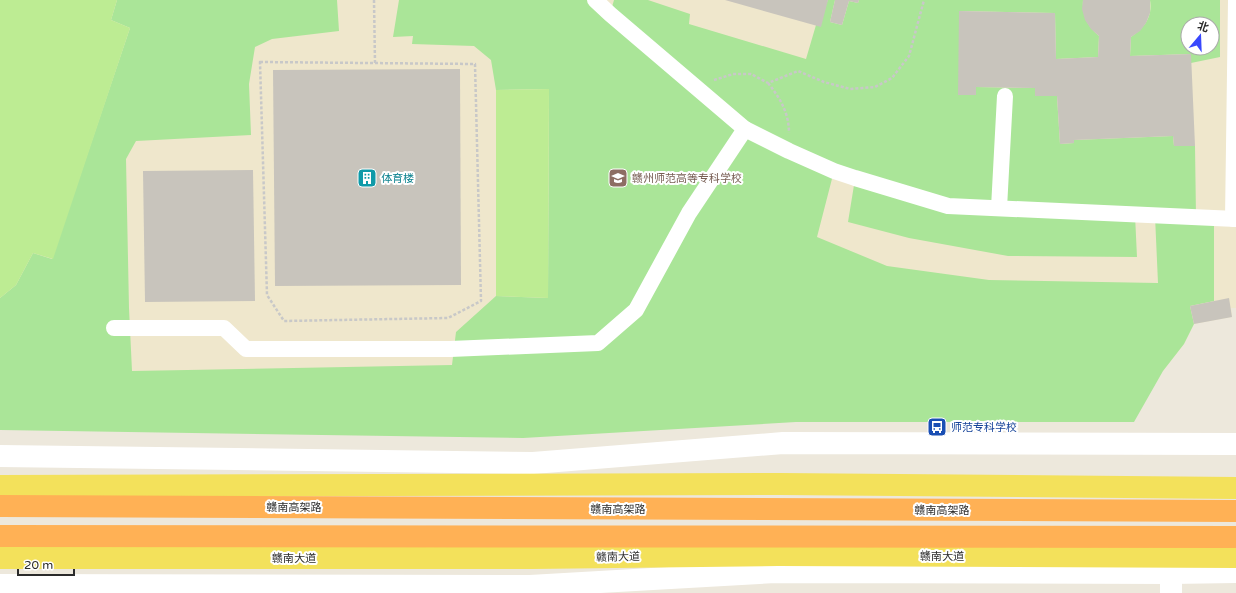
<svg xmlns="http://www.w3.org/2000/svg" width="1236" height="593" font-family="'Varela Round','Noto Sans SC',sans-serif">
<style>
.education{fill:#efe7cc;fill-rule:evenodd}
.green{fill:#aae598;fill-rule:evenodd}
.pitch{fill:#bdec93}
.building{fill:#c8c4bc}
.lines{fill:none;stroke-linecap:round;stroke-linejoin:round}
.path{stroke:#c8c8c8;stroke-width:2.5;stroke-dasharray:3 2;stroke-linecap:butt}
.street{stroke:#fff;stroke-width:16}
.secondary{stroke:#fff;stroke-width:22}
.primary{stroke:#f3e15b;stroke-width:22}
.highway{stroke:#ffb155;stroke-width:22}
.labels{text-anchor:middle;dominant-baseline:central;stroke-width:4;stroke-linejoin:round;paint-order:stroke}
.culture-label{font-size:11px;fill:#0d838f;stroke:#fff;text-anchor:start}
.education-label{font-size:11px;fill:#785e54;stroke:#fff;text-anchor:start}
.transit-label{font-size:11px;fill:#164399;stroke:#fff;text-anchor:start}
.street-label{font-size:11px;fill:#2b2b2b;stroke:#fff}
</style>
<rect width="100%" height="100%" fill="#ede8dc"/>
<!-- education -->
<path class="education" d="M 0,0 L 1236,0 L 1236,308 L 1231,308 L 1232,317 L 1194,324 L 1184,344 L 1163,371 L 132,371 L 0,373 ZM 1188,24 L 1212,24 L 1212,48 L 1188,48 Z"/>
<!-- green -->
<g class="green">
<path d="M 117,0 L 337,0 L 339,31 L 272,39 L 255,47 L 249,84 L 251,135 L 136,141 L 126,159 L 129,308 L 132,371 L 452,365 L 456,332 L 496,296 L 548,298 L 549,89 L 496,90 L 491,60 L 474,46 L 412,44 L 413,36 L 393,37 L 399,0 L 595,0 L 610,14 L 614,0 L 648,0 L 690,14 L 689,24 L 806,59 L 816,25 L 828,0 L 835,0 L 830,22 L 842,25 L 849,1 L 858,3 L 859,0 L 1083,0 C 1082,16 1087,26 1099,36 L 1098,57 L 1056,59 L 1055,13 L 959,11 L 976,87 L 1035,88 L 1035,96 L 1057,96 L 1060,144 L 1074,143 L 1074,140 L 1173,136 L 1174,146 L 1195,146 L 1196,217 L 1214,218 L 1214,301 L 1190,306 L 1194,324 L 1184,344 L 1163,371 L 1134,422 L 796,422 L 523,438 L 0,430 L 0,298 L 16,285 L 33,253 L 52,259 L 130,28 L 111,20 ZM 834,171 L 855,179 L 848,222 L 909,238 L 1008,256 L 1137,257 L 1135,215 L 1155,216 L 1158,283 L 989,280 L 887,266 L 817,237 Z"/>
<path d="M 1150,0 L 1220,0 L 1220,57 L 1191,63 L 1191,54 L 1130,56 L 1131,37 C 1144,28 1153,17 1150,0 ZM 1188,24 L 1212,24 L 1212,48 L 1188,48 Z"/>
</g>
<!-- pitch -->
<g class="pitch">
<polygon points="0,0 117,0 111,20 130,28 53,259 33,253 16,285 0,298"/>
<polygon points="549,89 548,298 496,296 496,90"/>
</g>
<!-- building -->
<g class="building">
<polygon points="725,0 828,0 821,27"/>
<polygon points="835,0 859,0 858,3 849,1 842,25 830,22"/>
<polygon points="1083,0 1150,0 1150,13 1146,23 1140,31 1131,37 1130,56 1191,54 1195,146 1174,146 1173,136 1074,140 1074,143 1060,144 1057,96 1035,96 1035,88 976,87 976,95 958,95 959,11 1055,13 1056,59 1098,57 1099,36 1091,29 1085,20 1082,9"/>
<polygon points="460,69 461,285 275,286 273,70"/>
<polygon points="253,170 255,301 145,302 143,171"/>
<polygon points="1229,298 1232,317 1194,324 1190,306"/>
</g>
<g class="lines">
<!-- path -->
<g class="path">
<polyline points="374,0 375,63"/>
<polygon points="260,62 475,64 481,301 448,318 284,321 267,295"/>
<polyline points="714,80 733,74 751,74 768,83 798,71 824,82 850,89 875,87 892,78 909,56 924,0"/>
<path d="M 768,83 C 780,98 789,113 789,133"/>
</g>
<!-- street -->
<g class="street">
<polyline points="595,0 610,14 745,129 789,151 834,171 855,178 948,206 1236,219"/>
<polyline points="999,208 1005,96"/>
<polyline points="1233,219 1236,0"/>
<polyline points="114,328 224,328 246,349 450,349 598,343 636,310 689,213 745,129"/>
</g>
<!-- secondary -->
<g class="secondary">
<polyline points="0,456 533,463 783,443 1236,444"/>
<polyline points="0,585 530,586 775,572 1171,573 1236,572"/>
<polyline points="1171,593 1171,573"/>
</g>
<!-- primary -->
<g class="primary">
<polyline points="0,486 780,484 1236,488"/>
<polyline points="0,558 532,558 778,555 1236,557"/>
</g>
<!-- highway -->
<g class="highway">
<polyline points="0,506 1236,511"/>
<polyline points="0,536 1236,537"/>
</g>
</g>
<!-- icons -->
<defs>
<symbol id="building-square" viewBox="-11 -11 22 22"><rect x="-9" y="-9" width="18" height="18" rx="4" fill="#0f9aa8" stroke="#fff"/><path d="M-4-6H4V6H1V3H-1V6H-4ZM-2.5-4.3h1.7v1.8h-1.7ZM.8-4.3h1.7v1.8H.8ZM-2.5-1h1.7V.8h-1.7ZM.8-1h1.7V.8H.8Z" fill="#fff"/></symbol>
<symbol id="university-square" viewBox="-11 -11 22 22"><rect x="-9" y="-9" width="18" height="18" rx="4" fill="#8d6e63" stroke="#fff"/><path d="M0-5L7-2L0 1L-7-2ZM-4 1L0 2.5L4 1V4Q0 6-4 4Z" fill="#fff"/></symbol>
<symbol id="bus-square" viewBox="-11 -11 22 22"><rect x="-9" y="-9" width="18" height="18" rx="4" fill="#1a4fb4" stroke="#fff"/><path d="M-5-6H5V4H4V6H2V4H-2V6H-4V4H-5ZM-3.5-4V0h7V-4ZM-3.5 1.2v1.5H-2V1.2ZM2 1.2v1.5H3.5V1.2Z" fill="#fff"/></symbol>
</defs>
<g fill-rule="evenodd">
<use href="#building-square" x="356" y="167" width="22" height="22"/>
<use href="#university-square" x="607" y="167" width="22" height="22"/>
<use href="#bus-square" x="926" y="416" width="22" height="22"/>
</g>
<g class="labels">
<!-- culture labels -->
<g class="culture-label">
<text x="381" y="178">体育楼</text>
</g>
<!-- education labels -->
<g class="education-label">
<text x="632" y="178">赣州师范高等专科学校</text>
</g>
<!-- transit labels -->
<g class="transit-label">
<text x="951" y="427">师范专科学校</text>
</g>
<!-- street labels -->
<g class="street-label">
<text x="294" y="507">赣南高架路</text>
<text x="618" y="509">赣南高架路</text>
<text x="942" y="510">赣南高架路</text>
<text x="942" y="556">赣南大道</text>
<text transform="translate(618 557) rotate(-1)">赣南大道</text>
<text x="294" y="558">赣南大道</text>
</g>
</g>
<!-- north arrow -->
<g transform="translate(1200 36) rotate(19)"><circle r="19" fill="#ffffff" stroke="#aaaaaa"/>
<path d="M0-3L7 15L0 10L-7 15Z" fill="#3948fd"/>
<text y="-6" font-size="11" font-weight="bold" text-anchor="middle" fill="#2b2b2b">北</text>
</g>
<!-- scale -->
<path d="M18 569v6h56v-6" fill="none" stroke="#2b2b2b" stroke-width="2"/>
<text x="24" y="569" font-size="12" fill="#2b2b2b" stroke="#ffffff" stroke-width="3" paint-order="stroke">20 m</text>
</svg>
